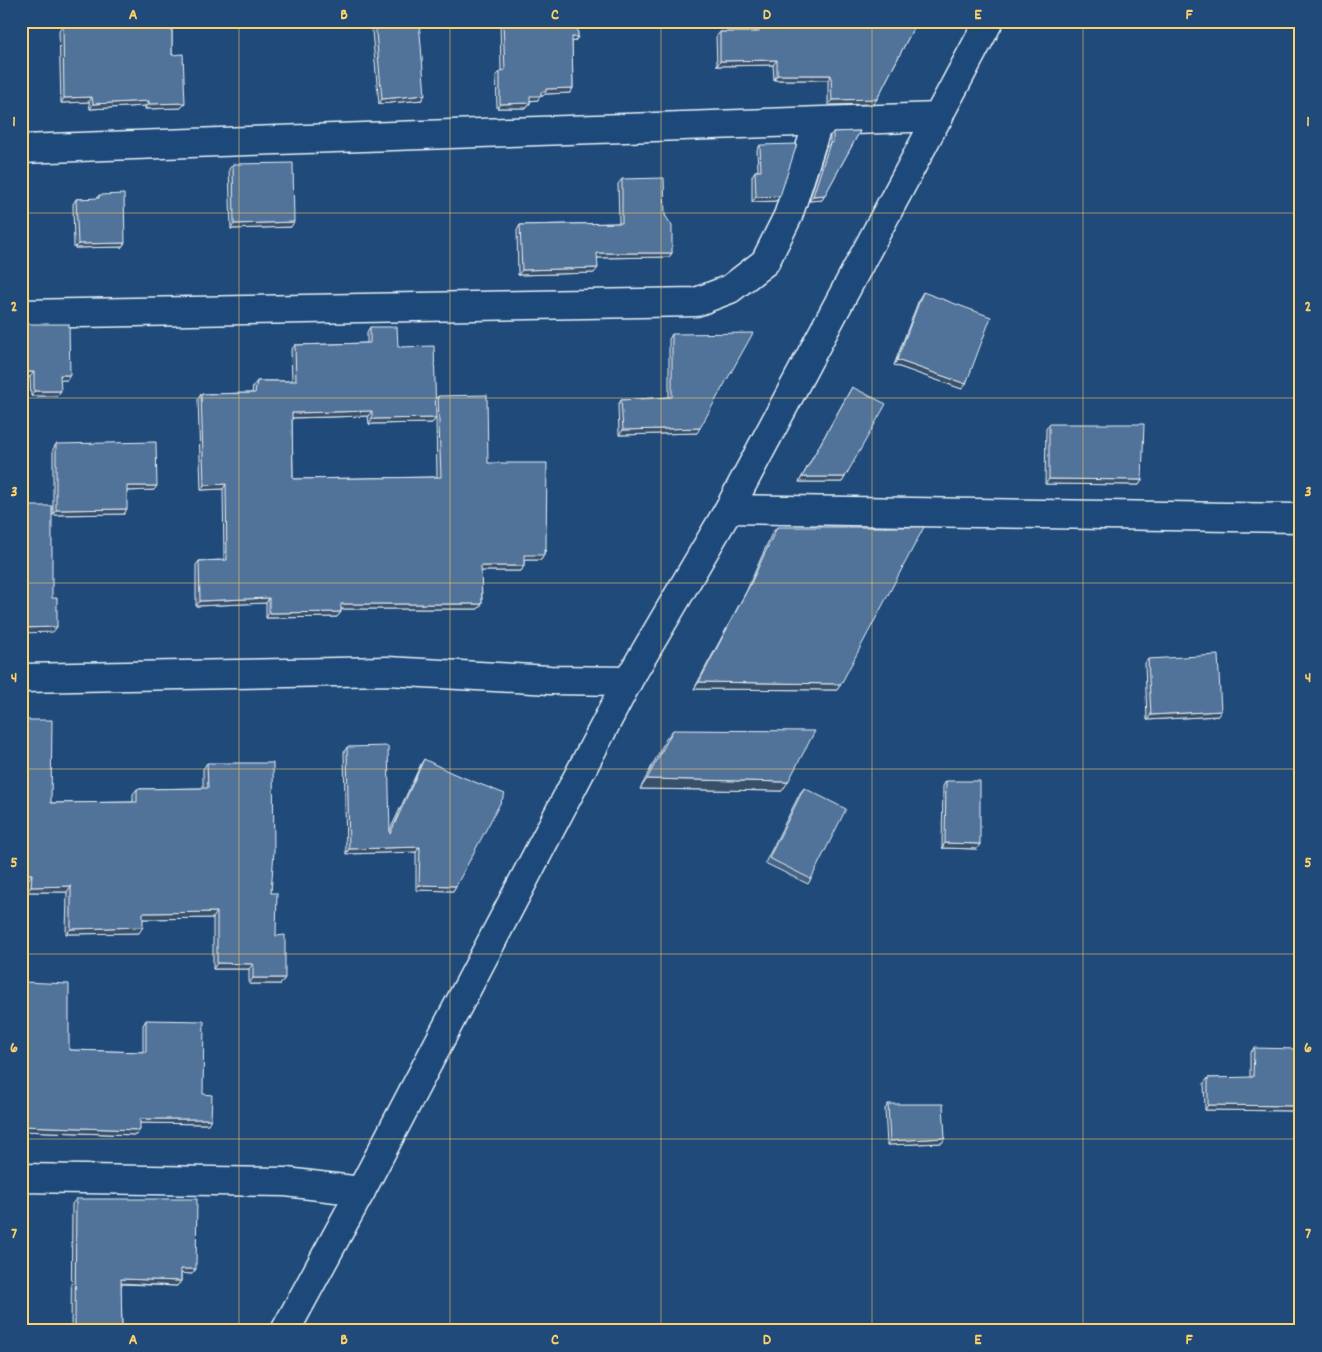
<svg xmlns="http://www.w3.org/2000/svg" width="1322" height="1352" font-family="Dekko,sans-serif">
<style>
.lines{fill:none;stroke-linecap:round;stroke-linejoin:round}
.minor-casing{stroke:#e8f1f8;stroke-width:31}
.minor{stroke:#1f4a7a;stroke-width:28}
.wall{fill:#466384;stroke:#e8f1f8;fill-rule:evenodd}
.shaded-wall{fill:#39506b;stroke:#e8f1f8}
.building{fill:#517399;stroke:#e8f1f8}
.grid{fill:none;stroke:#ffd166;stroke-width:1;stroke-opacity:0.55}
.neatline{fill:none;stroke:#ffd166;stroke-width:2}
.grid-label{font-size:16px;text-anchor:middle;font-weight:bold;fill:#ffd166}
</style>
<rect width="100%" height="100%" fill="#1f4a7a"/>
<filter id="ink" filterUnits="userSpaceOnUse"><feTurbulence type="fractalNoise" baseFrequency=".02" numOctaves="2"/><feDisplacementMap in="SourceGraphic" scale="10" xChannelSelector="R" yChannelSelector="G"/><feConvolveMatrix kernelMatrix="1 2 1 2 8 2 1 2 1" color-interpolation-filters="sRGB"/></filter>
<g filter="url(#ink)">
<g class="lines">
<defs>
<g id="minor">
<polyline points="21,149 939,117"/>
<polyline points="21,314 696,302 730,289 765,262 788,216 818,123"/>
<polyline points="729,509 1301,518"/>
<polyline points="21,678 387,671 550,680 628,681"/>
<polyline points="21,1178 286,1182 361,1191"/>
<polyline points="285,1331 361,1191 628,681 729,509 989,21"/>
</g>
</defs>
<!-- minor casing -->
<use href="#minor" class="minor-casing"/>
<!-- minor -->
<use href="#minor" class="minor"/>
</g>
<!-- wall -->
<g class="wall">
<polygon points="129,21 172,21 172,55 181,108 145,109 145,106 90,109 89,102 61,103 59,30 63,25 127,23"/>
<polygon points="371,21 419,21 422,100 379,104"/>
<polygon points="500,21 577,21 578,37 575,41 572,42 573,88 570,93 545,94 543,96 540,96 538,100 530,101 530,103 527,108 497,108 496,75 500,71 501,71"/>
<polygon points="856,21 917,21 877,99 873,104 828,105 828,80 774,80 773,65 717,66 716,37 720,32 756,32 755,29 759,25 855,25"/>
<polygon points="860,131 822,200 809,201 826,148 830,143 830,136 833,132"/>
<polygon points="760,145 780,196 776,201 752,202 752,176 755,171 758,171 757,150"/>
<polygon points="233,164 291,227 231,229 229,169"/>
<polygon points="622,179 665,215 672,253 669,257 597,258 594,273 518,275 517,230 520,225 619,223 618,184"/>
<polygon points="99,195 122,247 74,248 73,204 76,199 97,199"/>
<polygon points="923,292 962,389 894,365 920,297"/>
<polygon points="23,324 67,380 60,380 57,396 31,396 30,377 21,377 21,327"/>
<path d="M 370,327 L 398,347 L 435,400 L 438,396 L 488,463 L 546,550 L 544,553 L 544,555 L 541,560 L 524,560 L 524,566 L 521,571 L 481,571 L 482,604 L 478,609 L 341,609 L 341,612 L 337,617 L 266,618 L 266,603 L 196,606 L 196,565 L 199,561 L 224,560 L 223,489 L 201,490 L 198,399 L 201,394 L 252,393 L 253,386 L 257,381 L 292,381 L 291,350 L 295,345 L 367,343 L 367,332 ZM 368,416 L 369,424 L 432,423 L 436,418 L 437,477 L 293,479 L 292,418 Z"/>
<polygon points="672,334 697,433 619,435 618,405 621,400 669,397 669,339"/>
<polygon points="852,387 845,477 842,482 799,482"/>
<polygon points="1049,424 1142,480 1139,485 1045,484 1046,429"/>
<polygon points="56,444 154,490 127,491 124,514 53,515 53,449"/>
<polygon points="777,527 841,684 837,690 694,689 747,590 772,533"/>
<polygon points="1148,659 1218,716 1147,720 1145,663"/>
<polygon points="673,730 782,791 640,789 666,739"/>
<polygon points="347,747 389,832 421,764 424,759 456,886 453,891 416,890 416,852 346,854 344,752"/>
<polygon points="207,763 271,893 276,936 281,984 249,984 249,969 213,969 213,918 143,919 139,933 66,934 67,892 27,892 28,880 21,880 22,847 51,803 133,802 133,794 137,789 203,788 203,769"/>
<polygon points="946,781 980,844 977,849 942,848 943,786"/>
<polygon points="804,788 811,879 808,884 765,863 800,793"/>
<polygon points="23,982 69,1050 143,1052 143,1025 146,1020 203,1094 208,1124 140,1123 136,1135 21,1131 21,985"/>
<polygon points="1254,1048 1298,1111 1205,1110 1204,1083 1208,1078 1250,1078 1250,1053"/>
<polygon points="888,1104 942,1143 887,1145 885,1109"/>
<polygon points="76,1199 196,1269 192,1274 181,1273 181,1281 177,1286 121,1284 122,1331 71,1331 72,1204"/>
</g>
<!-- shaded-wall -->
<g class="shaded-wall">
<polygon points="572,37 578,37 575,41 569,42"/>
<polygon points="777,60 773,65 717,66 720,61"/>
<polygon points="777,75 831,75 828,80 774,80"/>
<polygon points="573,88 570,93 545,94 543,96 540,96 538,100 527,101 530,96 546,89"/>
<polygon points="425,95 422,100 379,104 382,99"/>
<polygon points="92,97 89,102 61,103 64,98"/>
<polygon points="877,99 873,104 828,105 832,100"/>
<polygon points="149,101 145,106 90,109 93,104"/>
<polygon points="185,103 181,108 145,109 149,104"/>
<polygon points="530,103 527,108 497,108 500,104"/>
<polygon points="825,195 822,200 809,201 813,196"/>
<polygon points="780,196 776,201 752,202 756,197"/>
<polygon points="294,222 291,227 231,229 234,224"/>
<polygon points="125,243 122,247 74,248 78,244"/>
<polygon points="597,253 672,253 669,257 594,258"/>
<polygon points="598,268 594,273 518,275 522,270"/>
<polygon points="897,360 966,384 962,389 894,365"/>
<polygon points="25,372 34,372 30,377 21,377"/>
<polygon points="60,375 70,375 67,380 57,380"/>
<polygon points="34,391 61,391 57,396 31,396"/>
<polygon points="372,411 368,416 288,418 292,413"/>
<polygon points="436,418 432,423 369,424 372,419"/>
<polygon points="700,428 697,433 619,435 623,430"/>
<polygon points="802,477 845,477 842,482 799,482"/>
<polygon points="1049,479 1142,480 1139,485 1045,484"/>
<polygon points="226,484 223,489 201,490 204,485"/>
<polygon points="127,486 157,486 154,490 124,491"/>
<polygon points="127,509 124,514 53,515 56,510"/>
<polygon points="546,550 543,555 544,555 541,560 521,560 524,555"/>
<polygon points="481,566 524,566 521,571 478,571"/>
<polygon points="269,598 266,603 196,606 200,601"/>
<polygon points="341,604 482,604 478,609 337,609"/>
<polygon points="341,612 337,617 266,618 269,613"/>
<polygon points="57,627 53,632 21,633 21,628"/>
<polygon points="699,682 841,684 837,690 694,689"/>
<polygon points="1221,711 1218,716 1147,720 1151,715"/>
<polygon points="647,779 788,782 782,791 640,789"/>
<polygon points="21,841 26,841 22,847 21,847"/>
<polygon points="945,843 980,844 977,849 942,848"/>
<polygon points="420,847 416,852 346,854 349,849"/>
<polygon points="25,874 32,874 28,880 21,880"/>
<polygon points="419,885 456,886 453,891 416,890"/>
<polygon points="71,886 67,892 27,892 31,887"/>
<polygon points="217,912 213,918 139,919 143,913"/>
<polygon points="143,927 139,933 66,934 71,929"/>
<polygon points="217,963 253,964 249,969 213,969"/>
<polygon points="253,978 285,978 281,984 249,984"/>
<polygon points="1208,1105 1301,1106 1301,1107 1298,1111 1205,1110"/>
<polygon points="140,1119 211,1119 208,1124 137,1123"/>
<polygon points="21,1126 140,1130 136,1135 21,1131"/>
<polygon points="945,1138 942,1143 887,1145 890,1141"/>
<polygon points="181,1269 196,1269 192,1274 178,1273"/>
<polygon points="121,1279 181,1281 177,1286 118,1283"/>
</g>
<!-- building -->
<g class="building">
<polygon points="131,21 172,21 172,55 183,54 185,103 149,104 149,101 93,104 92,97 64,98 63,25 131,23"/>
<polygon points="375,21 419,21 425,95 382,99"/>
<polygon points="503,21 577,21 578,37 572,37 573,88 546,89 546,92 541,92 541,96 530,96 530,103 500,104 500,71 505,70"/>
<polygon points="859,21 917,21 877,99 832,100 831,75 777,75 777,60 720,61 720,32 759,32 759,25 858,25"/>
<polygon points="860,131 825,195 813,196 830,143 833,143 833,132"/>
<polygon points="797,144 780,196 756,197 755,171 761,171 760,145"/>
<polygon points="293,163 294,222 234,224 233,164"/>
<polygon points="664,178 665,215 672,226 672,253 597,253 598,268 522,270 520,225 622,223 622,179"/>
<polygon points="124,194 125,243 78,244 76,199 99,198 99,195"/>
<polygon points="923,292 991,317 966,384 897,360"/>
<polygon points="23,324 69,324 70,375 60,375 61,391 34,391 34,372 25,372"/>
<polygon points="370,327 397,327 398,347 434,346 436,418 372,419 372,411 292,413 293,479 441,477 438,396 487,395 488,463 547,463 546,550 544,550 544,555 524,555 524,566 481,566 482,604 341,604 341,612 269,613 269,598 200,601 199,561 227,560 226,484 204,485 201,394 255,393 257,381 296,381 295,345 370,343"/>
<polygon points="753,333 700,428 623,430 621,400 672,397 672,334"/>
<polygon points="852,387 886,404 845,477 802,477"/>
<polygon points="1049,424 1144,424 1142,480 1049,479"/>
<polygon points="156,442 157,486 127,486 127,509 56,510 56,444"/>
<polygon points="21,506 52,506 52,598 57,598 57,627 21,628"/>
<polygon points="777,527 924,527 841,684 699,682 751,583"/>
<polygon points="1218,655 1221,711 1151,715 1148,659"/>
<polygon points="21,720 52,720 51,803 137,802 137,789 208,788 207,763 273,763 274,851 271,893 277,893 276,936 285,935 285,978 253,978 253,964 217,963 217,912 143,913 143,927 71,929 71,886 31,887 32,874 25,874 26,841 21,841"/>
<polygon points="673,730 815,731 788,782 647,779"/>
<polygon points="388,746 390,834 424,759 452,773 505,794 456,886 419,885 420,847 349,849 347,747"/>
<polygon points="946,781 980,781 980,844 945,843"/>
<polygon points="804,788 846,809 811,879 769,858"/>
<polygon points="23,982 69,984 69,1050 146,1052 146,1020 204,1021 203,1094 212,1095 211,1119 140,1119 140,1130 21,1126 21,1020"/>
<polygon points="1254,1048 1298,1049 1298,1075 1301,1075 1301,1106 1208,1105 1208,1078 1253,1077"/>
<polygon points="888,1104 943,1104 945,1138 890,1141"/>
<polygon points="76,1199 197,1199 196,1269 181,1269 181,1281 121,1279 122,1331 75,1331"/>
</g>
</g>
<!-- grid -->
<path class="grid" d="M 239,21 L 239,1331M 450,21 L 450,1331M 661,21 L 661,1331M 872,21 L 872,1331M 1083,21 L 1083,1331M 21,213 L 1301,213M 21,398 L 1301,398M 21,583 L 1301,583M 21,769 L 1301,769M 21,954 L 1301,954M 21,1139 L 1301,1139"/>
<!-- margin -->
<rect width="1322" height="1352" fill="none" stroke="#1f4a7a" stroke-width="55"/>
<rect x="28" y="28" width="1266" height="1296" class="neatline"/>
<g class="grid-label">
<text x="133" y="19">A</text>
<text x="344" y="19">B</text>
<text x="555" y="19">C</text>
<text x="767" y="19">D</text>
<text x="978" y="19">E</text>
<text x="1189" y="19">F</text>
<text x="14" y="126">1</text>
<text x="1308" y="126">1</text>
<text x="14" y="311">2</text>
<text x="1308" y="311">2</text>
<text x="14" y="496">3</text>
<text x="1308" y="496">3</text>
<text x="14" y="682">4</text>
<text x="1308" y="682">4</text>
<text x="14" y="867">5</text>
<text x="1308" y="867">5</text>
<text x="14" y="1052">6</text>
<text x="1308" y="1052">6</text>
<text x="14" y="1238">7</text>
<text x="1308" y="1238">7</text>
<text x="133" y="1344">A</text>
<text x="344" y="1344">B</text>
<text x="555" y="1344">C</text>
<text x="767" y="1344">D</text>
<text x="978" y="1344">E</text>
<text x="1189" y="1344">F</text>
</g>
</svg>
